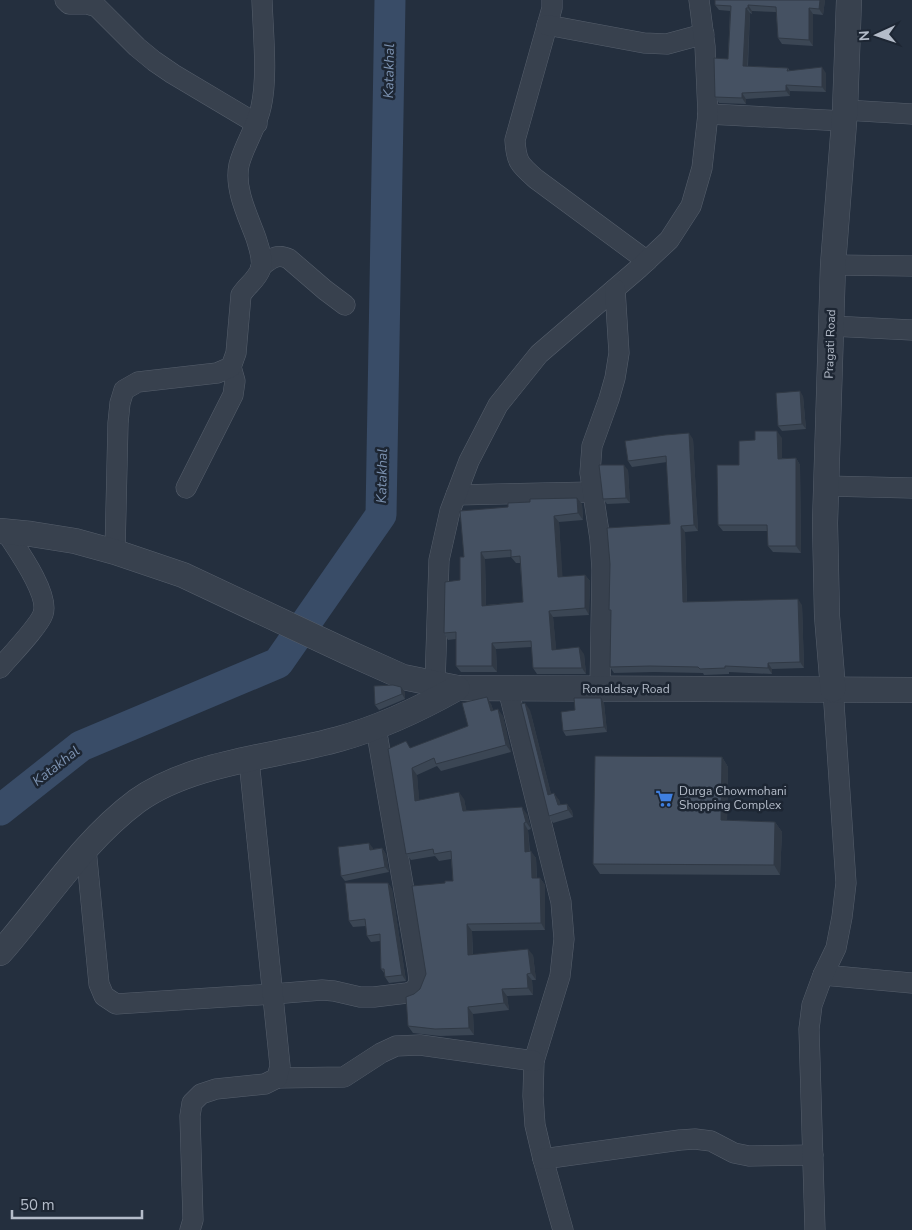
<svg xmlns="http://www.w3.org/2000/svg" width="912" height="1230" font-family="'Nunito Sans',sans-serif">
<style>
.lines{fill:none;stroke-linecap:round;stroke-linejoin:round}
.river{stroke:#394c67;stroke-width:31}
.minor-casing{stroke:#565f6c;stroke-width:21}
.tertiary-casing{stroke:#565f6c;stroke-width:26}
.minor{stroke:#38414e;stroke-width:20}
.tertiary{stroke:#38414e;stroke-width:25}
.wall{fill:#3b4654;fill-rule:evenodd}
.shaded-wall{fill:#303945}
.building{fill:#455162;stroke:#303945;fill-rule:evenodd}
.labels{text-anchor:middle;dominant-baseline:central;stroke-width:5;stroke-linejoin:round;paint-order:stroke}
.street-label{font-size:12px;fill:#b4bcc9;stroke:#1d2633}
.poi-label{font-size:12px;fill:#b4bcc9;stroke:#1d2633;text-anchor:start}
.water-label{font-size:14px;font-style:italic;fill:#7c92b1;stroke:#1d2633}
</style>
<rect width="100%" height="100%" fill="#242f3e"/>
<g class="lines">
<!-- river -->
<polyline class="river" points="0,810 81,746 278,663 381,515 390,0"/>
<defs>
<g id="minor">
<polyline points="65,0 69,4 87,4 97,7 137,47 154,61 173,74 257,124"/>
<path d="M 552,0 L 552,8 L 515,140 C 516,162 520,165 536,179 L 647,261"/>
<polyline points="547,25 644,43 667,44 704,34"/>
<polyline points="845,110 912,114"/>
<polyline points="708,114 844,121"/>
<polyline points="833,265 912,266"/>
<path d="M 261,266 C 271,259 277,253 289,259 L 325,290 L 345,305"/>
<polyline points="831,326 912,330"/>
<polyline points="826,486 912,488"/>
<polyline points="186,488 233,395 235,381 231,367"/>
<polyline points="456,495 592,492"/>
<path d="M 115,552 L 118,423 L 120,403 L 124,390 L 138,382 L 217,373 L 231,367 L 236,353 L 241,295 C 247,285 257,280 261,268 C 263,258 259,248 256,238 C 248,216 234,189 239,165 C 244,145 257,127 261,107 C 268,77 263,32 262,0"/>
<path d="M 0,668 C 10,656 39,626 43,614 C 50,594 17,549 6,532"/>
<polyline points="435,684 439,560 450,511 469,461 498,405 539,354 638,269 669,240 691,206 702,168 708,114 705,46 699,0"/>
<polyline points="508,689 561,902 564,939 560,976 534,1061 533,1096 535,1125 543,1159 563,1230"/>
<polyline points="600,689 602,570 600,539 590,473 592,446 609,399 615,378 619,353 615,289"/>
<polyline points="86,849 99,984 104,996 116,1004 273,994 322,990 334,991 360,997 374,997 407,993 415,990 419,982 418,971 376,728"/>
<polyline points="823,975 912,983"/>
<polyline points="277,1078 344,1077 381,1053 396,1046 420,1045 534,1061"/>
<polyline points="543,1159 680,1140 695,1139 711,1141 734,1153 749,1156 813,1155"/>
<polyline points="190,1230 193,1220 190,1116 192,1103 201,1094 216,1089 265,1084 277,1078 280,1066 249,760"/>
<polyline points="815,1230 809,1029 812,1005 823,975 836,948 842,917 846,883 833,689"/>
</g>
<g id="tertiary">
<polyline points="0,531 31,534 75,541 115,552 183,575 347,652 403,677 457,688 912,690"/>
<polyline points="833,689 827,616 825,523 833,265 845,110 849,0"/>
<path d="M 0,953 C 45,902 82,842 137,801 C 191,762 275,757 339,739 C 382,727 418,710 457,688"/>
</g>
</defs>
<!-- minor casing -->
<use href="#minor" class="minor-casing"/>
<!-- tertiary casing -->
<use href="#tertiary" class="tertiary-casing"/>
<!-- minor -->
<use href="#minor" class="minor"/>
<!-- tertiary -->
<use href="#tertiary" class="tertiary"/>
</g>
<!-- wall -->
<g class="wall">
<polygon points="825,0 823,15 813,14 813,46 782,44 778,38 776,12 752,11 752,14 750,13 748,66 788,68 790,71 826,73 826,92 790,91 790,96 746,99 746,104 719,103 715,97 728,59 730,11 719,10 715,5"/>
<polygon points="803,396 806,429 782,431 778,426"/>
<polygon points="782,438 782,458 796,458 800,465 801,553 773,552 768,546 768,531 723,531 718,525 739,465 755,440"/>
<polygon points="693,439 698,531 685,532 687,602 802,605 804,668 772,669 772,674 729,672 729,674 704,675 703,673 654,672 614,673 610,667 611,613 609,610 670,524 667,462 632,467 628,461"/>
<polygon points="628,470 630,503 607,504 603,499"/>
<path d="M 582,504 L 583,520 L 559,522 L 562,577 L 585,575 L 590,581 L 589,615 L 553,617 L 556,650 L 584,654 L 586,674 L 537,674 L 533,668 L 532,647 L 496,649 L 497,672 L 461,672 L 456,666 L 456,639 L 448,640 L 444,633 L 460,580 L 464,557 L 460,511 ZM 511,557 L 516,563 L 520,563 L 523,602 L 486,605 L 485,559 Z"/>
<polygon points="405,692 405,699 379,710 375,705"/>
<polygon points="601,698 604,703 607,732 566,736 563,731 575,710"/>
<polygon points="491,704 493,710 503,716 511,752 441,771 437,766 417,775 419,801 464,799 466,810 527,814 531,829 528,830 530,851 536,858 537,878 540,878 545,885 545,930 472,931 473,954 533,955 536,980 532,980 533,995 507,996 509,1010 473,1014 474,1035 440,1036 413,1033 408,1026 414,994 420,989 426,974 445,883 453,881 451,859 439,861 435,856 411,860 406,854 411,748 468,726"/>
<polygon points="530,710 551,794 559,800 560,804 567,804 572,811 573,817 553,823 549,816"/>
<polygon points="722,757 728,767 727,820 775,822 782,832 780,875 600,874 593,864"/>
<polygon points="373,848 373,849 382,848 386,854 389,872 345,881 341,876"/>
<polygon points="388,883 392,889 406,981 389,983 385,977 385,974 381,969 380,941 371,942 367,936 366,926 353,927 349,921"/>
</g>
<!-- shaded-wall -->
<g class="shaded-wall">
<polygon points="820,0 825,0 823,15 819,9"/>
<polygon points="748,5 752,11 752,14 748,8"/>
<polygon points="746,8 750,13 747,72 743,66"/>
<polygon points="809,8 813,14 813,46 809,40"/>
<polygon points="822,67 826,73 826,92 822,87"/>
<polygon points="786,85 790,91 790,96 786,91"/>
<polygon points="742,93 746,99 746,104 742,98"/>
<polygon points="800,391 803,396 806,429 802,424"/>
<polygon points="777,431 782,438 782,465 778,459"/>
<polygon points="689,433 693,439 698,531 694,525"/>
<polygon points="796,458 800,465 801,553 796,546"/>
<polygon points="624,465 628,470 630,503 626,498"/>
<polygon points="577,498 582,504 583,520 578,513"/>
<polygon points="554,516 559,522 563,583 558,577"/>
<polygon points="681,526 685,532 687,608 683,602"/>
<polygon points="481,552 485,559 486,612 482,606"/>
<polygon points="585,575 590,581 589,615 585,608"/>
<polygon points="798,599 802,605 804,668 800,662"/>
<polygon points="549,611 553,617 557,657 552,650"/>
<polygon points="492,643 496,649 497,672 492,666"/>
<polygon points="579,647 584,654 586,674 582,668"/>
<polygon points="768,663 772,669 772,674 768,668"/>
<polygon points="401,687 405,692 405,699 402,694"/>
<polygon points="487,697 491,704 496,718 491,711"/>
<polygon points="601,698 604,703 607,732 604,727"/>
<polygon points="525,703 530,710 553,802 548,795"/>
<polygon points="498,709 503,716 511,752 506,745"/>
<polygon points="722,757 728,767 727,829 721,820"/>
<polygon points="412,768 417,775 420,808 415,801"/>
<polygon points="459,792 464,799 468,817 463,811"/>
<polygon points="554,793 559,800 563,812 558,805"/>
<polygon points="567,804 572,811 573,817 568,810"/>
<polygon points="522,807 527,814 531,829 526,822"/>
<polygon points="775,822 782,832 780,875 774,865"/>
<polygon points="524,823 528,830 530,859 525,852"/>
<polygon points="369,843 373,848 373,855 370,850"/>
<polygon points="382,848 386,854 389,872 385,867"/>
<polygon points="531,851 536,858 537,885 532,878"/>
<polygon points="540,878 545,885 545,930 541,923"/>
<polygon points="388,883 392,889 406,981 402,975"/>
<polygon points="467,924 472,931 473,962 468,955"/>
<polygon points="528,949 533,955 536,980 531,973"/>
<polygon points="527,974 532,980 533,995 528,988"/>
<polygon points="502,989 507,996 509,1010 504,1003"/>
<polygon points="468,1007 473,1014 474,1035 469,1028"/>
</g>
<!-- building -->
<g class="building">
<polygon points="715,0 820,0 819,9 809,8 809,40 778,38 776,7 748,5 748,8 746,8 743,66 788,68 787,71 822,67 822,87 786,85 786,91 742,93 742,98 715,97 714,58 728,59 731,6 715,5"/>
<polygon points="800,391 802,424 778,426 776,393"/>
<polygon points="755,431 777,431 778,459 796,458 796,546 768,546 767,525 718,525 717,465 739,465 739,441 755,440"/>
<polygon points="689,433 694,525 681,526 683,602 798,599 800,662 768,663 768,668 725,666 725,668 700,669 698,667 650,666 610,667 611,610 609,610 610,564 607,528 670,524 666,456 628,461 625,441 665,435"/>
<polygon points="599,465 624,465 626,498 603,499"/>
<path d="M 577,498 L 578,513 L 554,516 L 558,577 L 585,575 L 585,608 L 549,611 L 552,650 L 579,647 L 582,668 L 533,668 L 531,641 L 492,643 L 492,666 L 456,666 L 456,632 L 444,633 L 445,582 L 460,580 L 460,557 L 464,557 L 460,511 L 508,507 L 508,503 L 530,502 L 530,499 ZM 511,550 L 511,557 L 520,556 L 523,602 L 482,606 L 481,552 Z"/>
<polygon points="393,685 401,687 402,694 375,705 374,686"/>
<polygon points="487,697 491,711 498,709 506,745 436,764 434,758 412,768 415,801 459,792 463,811 522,807 526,822 524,823 525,852 531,851 532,878 540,878 541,923 467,924 468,955 528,949 531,973 527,974 528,988 502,989 504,1003 468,1007 469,1028 435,1029 408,1026 406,997 414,994 420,989 426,974 412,886 445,883 445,881 453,881 451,851 434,854 433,849 406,854 388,749 406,741 410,748 468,726 462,703"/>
<polygon points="574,698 601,698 604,727 563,731 561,712 575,710"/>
<polygon points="525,703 548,795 554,793 558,805 567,804 568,810 549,816 521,704"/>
<polygon points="595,756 722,757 721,820 775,822 774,865 593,864"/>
<polygon points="369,843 370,850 382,848 385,867 341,876 338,847"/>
<polygon points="345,883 388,883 402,975 385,977 384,969 381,969 380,934 367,936 365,919 349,921"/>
</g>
<!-- icons -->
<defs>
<symbol id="supermarket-bare" viewBox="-9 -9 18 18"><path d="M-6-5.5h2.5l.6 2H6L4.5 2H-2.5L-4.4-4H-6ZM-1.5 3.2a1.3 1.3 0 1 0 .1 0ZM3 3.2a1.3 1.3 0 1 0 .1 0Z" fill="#3f7fe0" stroke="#1d2633" stroke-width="2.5" paint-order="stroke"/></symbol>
</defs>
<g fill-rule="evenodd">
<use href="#supermarket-bare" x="652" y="786" width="25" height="25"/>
</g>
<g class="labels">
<!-- street labels -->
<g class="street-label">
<text transform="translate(830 344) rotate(-88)">Pragati Road</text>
<text x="626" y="689">Ronaldsay Road</text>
</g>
<!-- poi labels -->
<g class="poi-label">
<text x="679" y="791">Durga Chowmohani<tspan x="679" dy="14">Shopping Complex</tspan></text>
</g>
<!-- water labels -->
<g class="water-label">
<text transform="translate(389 71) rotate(-89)">Katakhal</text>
<text transform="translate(382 476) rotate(-89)">Katakhal</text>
<text transform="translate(56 766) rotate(-38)">Katakhal</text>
</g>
</g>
<!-- north arrow -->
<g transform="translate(877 35) rotate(267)" stroke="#1d2633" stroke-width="4" paint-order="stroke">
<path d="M0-4L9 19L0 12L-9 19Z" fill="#b4bcc9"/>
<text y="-8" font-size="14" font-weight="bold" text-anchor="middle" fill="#b4bcc9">N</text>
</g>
<!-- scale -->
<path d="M12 1210v8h130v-8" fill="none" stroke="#b4bcc9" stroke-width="2.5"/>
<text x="20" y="1210" font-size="15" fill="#b4bcc9" stroke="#1d2633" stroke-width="4" paint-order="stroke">50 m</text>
</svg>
